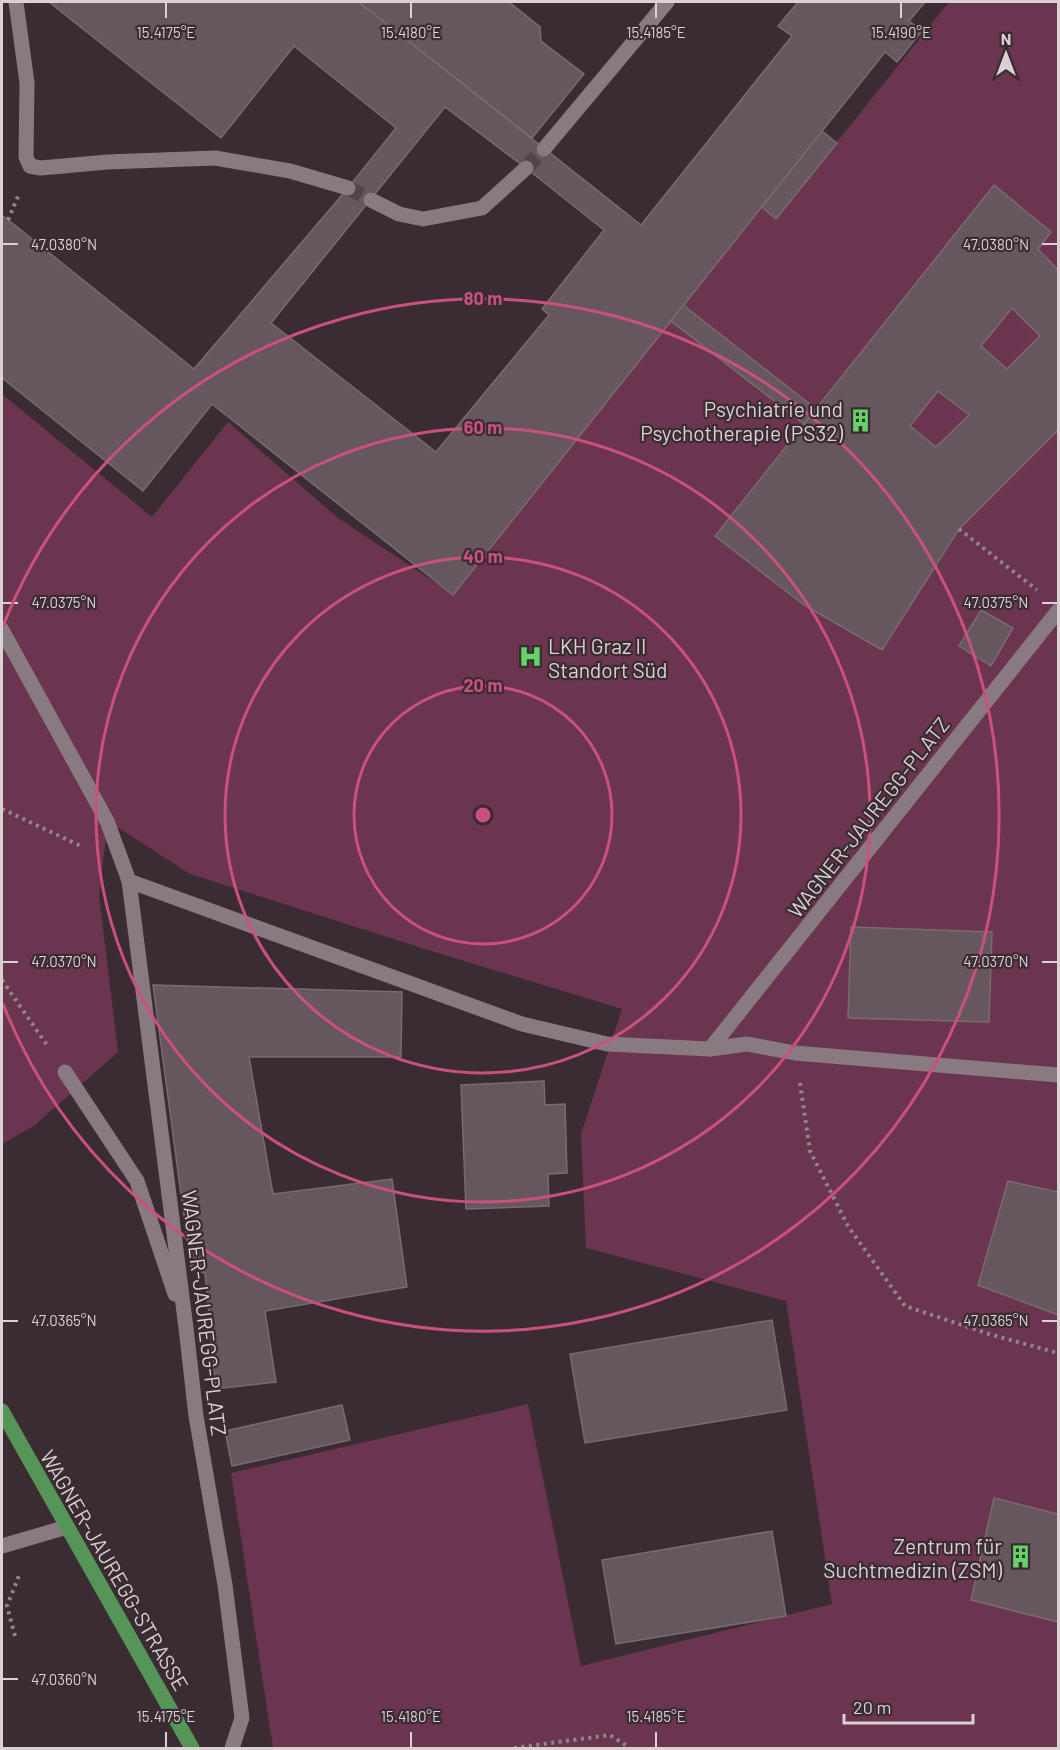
<svg xmlns="http://www.w3.org/2000/svg" width="1060" height="1750" font-family="Barlow,sans-serif">
<style>
.green{fill:#6b344f}
.building{fill:#66565d;stroke:#7a6b71;stroke-width:1.5;fill-rule:evenodd}
.lines{fill:none;stroke-linecap:round;stroke-linejoin:round}
.minor-tunnel{stroke:#52454a;stroke-width:15;stroke-dasharray:15 8;stroke-linecap:butt}
.path{stroke:#91868a;stroke-width:4;stroke-dasharray:3 4.5;stroke-linecap:butt}
.minor{stroke:#897980;stroke-width:15}
.major{stroke:#559558;stroke-width:15}
.ticks{fill:none;stroke:#dad1d4;stroke-width:2}
.ring{fill:none;stroke:#c9507f;stroke-width:3}
.labels{text-anchor:middle;dominant-baseline:central;stroke-width:4.5;stroke-linejoin:round;paint-order:stroke}
.poi-label{font-size:21px;fill:#dad1d4;stroke:#3a2c32;text-anchor:end}
.street-label{font-size:21px;fill:#dad1d4;stroke:#3a2c32}
.ticks-label{font-size:15px;text-anchor:middle;fill:#dad1d4;stroke:#3a2c32;stroke-width:4.5;stroke-linejoin:round;paint-order:stroke}
.centre{fill:#c9507f;stroke:#3a2c32;stroke-width:3}
.ring-label{font-size:18px;text-anchor:middle;font-weight:bold;fill:#c9507f;stroke:#3a2c32;stroke-width:4.5;stroke-linejoin:round;paint-order:stroke}
</style>
<rect width="100%" height="100%" fill="#3a2c32"/>
<!-- green -->
<polygon class="green" points="949,2 1058,2 1058,1748 273,1748 231,1473 528,1404 581,1666 832,1604 786,1301 586,1248 581,1134 622,1009 428,950 190,874 108,821 99,895 118,1052 35,1125 2,1144 2,394 152,517 228,422 338,518 453,594 762,207 776,218"/>
<!-- building -->
<g class="building">
<path d="M 49,2 L 359,2 L 641,225 L 792,36 L 778,26 L 798,2 L 925,2 L 909,21 L 922,31 L 897,62 L 885,52 L 453,595 L 212,404 L 143,491 L 2,378 L 2,215 L 194,369 L 348,188 L 396,128 L 294,46 L 221,138 ZM 445,107 L 526,168 L 604,230 L 542,309 L 549,315 L 436,452 L 271,323 Z"/>
<polygon points="359,2 509,2 540,27 541,41 584,74 532,138"/>
<polygon points="822,131 837,143 776,219 762,207"/>
<path d="M 994,185 L 1051,232 L 1038,249 L 1058,270 L 1058,430 L 959,529 L 882,650 L 804,605 L 715,536 ZM 1012,308 L 1040,336 L 1007,369 L 981,346 ZM 938,391 L 969,415 L 936,447 L 910,426 Z"/>
<polygon points="683,305 816,409 804,424 671,321"/>
<polygon points="981,610 1013,628 991,666 959,646"/>
<polygon points="851,927 992,932 989,1022 848,1018"/>
<polygon points="153,985 402,992 401,1057 249,1057 273,1194 392,1179 407,1287 265,1311 276,1382 216,1389 205,1273 191,1269"/>
<polygon points="544,1081 545,1105 565,1104 567,1173 548,1174 549,1206 466,1209 461,1085"/>
<polygon points="1008,1181 1058,1192 1058,1315 978,1285"/>
<polygon points="772,1320 787,1410 585,1443 570,1354"/>
<polygon points="342,1405 350,1440 232,1466 225,1431"/>
<polygon points="994,1498 1058,1514 1058,1622 971,1600"/>
<polygon points="772,1531 786,1616 616,1644 602,1560"/>
</g>
<g class="lines">
<!-- minor-tunnel -->
<g class="minor-tunnel">
<polyline points="526,168 544,149"/>
<polyline points="348,188 371,200"/>
</g>
<!-- path -->
<g class="path">
<polyline points="8,220 19,194"/>
<polyline points="959,529 1037,590"/>
<polyline points="2,809 83,847"/>
<polyline points="2,980 49,1048"/>
<polyline points="800,1083 810,1151 848,1226 905,1306 989,1334 1058,1353"/>
<polyline points="15,1636 7,1606 20,1573"/>
<polyline points="514,1748 610,1735 630,1748"/>
</g>
<!-- minor -->
<g class="minor">
<polyline points="16,2 27,83 26,157 30,166 41,168 107,162 215,158 290,171 348,188"/>
<polyline points="544,149 667,2"/>
<polyline points="371,200 399,214 423,219 482,208 526,168"/>
<polyline points="2,630 107,821 129,881 186,1328 196,1416 225,1585 242,1718 232,1748"/>
<polyline points="129,881 522,1024 607,1044 710,1049 747,1044 795,1053 1058,1075"/>
<polyline points="710,1049 1058,611"/>
<polyline points="65,1072 137,1181 175,1294"/>
<polyline points="2,1546 67,1527"/>
</g>
<!-- major -->
<polyline class="major" points="2,1411 192,1748"/>
</g>
<!-- ticks -->
<path class="ticks" d="M 166,3 L 166,18M 411,3 L 411,18M 656,3 L 656,18M 901,3 L 901,18M 3,244 L 18,244M 1042,244 L 1057,244M 3,603 L 18,603M 1042,603 L 1057,603M 3,962 L 18,962M 1042,962 L 1057,962M 3,1321 L 18,1321M 1042,1321 L 1057,1321M 3,1679 L 18,1679M 166,1732 L 166,1747M 411,1732 L 411,1747M 656,1732 L 656,1747"/>
<!-- distance rings -->
<g class="ring">
<circle cx="483" cy="815" r="129"/>
<circle cx="483" cy="815" r="258"/>
<circle cx="483" cy="815" r="387"/>
<path d="M3 626A516 516 0 1 1 3 1004"/>
</g>
<!-- icons -->
<defs>
<symbol id="building-bare" viewBox="-9 -9 18 18"><path d="M-4-6H4V6H1V3H-1V6H-4ZM-2.5-4.3h1.7v1.8h-1.7ZM.8-4.3h1.7v1.8H.8ZM-2.5-1h1.7V.8h-1.7ZM.8-1h1.7V.8H.8Z" fill="#63d468" stroke="#3a2c32" stroke-width="2.5" paint-order="stroke"/></symbol>
<symbol id="hospital-bare" viewBox="-9 -9 18 18"><path d="M-5-5h3v3.5h4V-5h3V5h-3V1.5h-4V5h-3Z" fill="#63d468" stroke="#3a2c32" stroke-width="2.5" paint-order="stroke"/></symbol>
</defs>
<g fill-rule="evenodd">
<use href="#building-bare" x="844" y="404" width="33" height="33"/>
<use href="#hospital-bare" x="514" y="640" width="33" height="33"/>
<use href="#building-bare" x="1004" y="1540" width="33" height="33"/>
</g>
<g class="labels">
<!-- poi labels -->
<g class="poi-label">
<text x="843" y="408">Psychiatrie und<tspan x="843" dy="24">Psychotherapie (PS32)</tspan></text>
<text x="548" y="645" text-anchor="start">LKH Graz II<tspan x="548" dy="24">Standort Süd</tspan></text>
<text x="1002" y="1545">Zentrum für<tspan x="1002" dy="24">Suchtmedizin (ZSM)</tspan></text>
</g>
<!-- street labels -->
<g class="street-label">
<text transform="translate(868 817) rotate(-52)">WAGNER-JAUREGG-PLATZ</text>
<text transform="translate(205 1313) rotate(83)">WAGNER-JAUREGG-PLATZ</text>
<text transform="translate(115 1570) rotate(60)">WAGNER-JAUREGG-STRASSE</text>
</g>
</g>
<g class="ticks-label">
<text x="166" y="38">15.4175°E</text>
<text x="411" y="38">15.4180°E</text>
<text x="656" y="38">15.4185°E</text>
<text x="901" y="38">15.4190°E</text>
<text x="64" y="250">47.0380°N</text>
<text x="996" y="250">47.0380°N</text>
<text x="64" y="608">47.0375°N</text>
<text x="996" y="608">47.0375°N</text>
<text x="64" y="967">47.0370°N</text>
<text x="996" y="967">47.0370°N</text>
<text x="64" y="1326">47.0365°N</text>
<text x="996" y="1326">47.0365°N</text>
<text x="64" y="1685">47.0360°N</text>
<text x="166" y="1722">15.4175°E</text>
<text x="411" y="1722">15.4180°E</text>
<text x="656" y="1722">15.4185°E</text>
</g>
<circle cx="483" cy="815" r="9" class="centre"/>
<g class="ring-label">
<text x="483" y="305">80 m</text>
<text x="483" y="434">60 m</text>
<text x="483" y="563">40 m</text>
<text x="483" y="692">20 m</text>
</g>
<!-- border -->
<rect width="1060" height="1750" fill="none" stroke="#dad1d4" stroke-width="6"/>
<!-- north arrow -->
<g transform="translate(1006 54)" stroke="#3a2c32" stroke-width="4.5" paint-order="stroke">
<path d="M0-4.5L10 22L0 15L-10 22Z" fill="#dad1d4"/>
<text y="-9" font-size="16" font-weight="bold" text-anchor="middle" fill="#dad1d4">N</text>
</g>
<!-- scale -->
<path d="M844 1714v9h129v-9" fill="none" stroke="#dad1d4" stroke-width="3"/>
<text x="853" y="1714" font-size="18" fill="#dad1d4" stroke="#3a2c32" stroke-width="4.5" paint-order="stroke">20 m</text>
</svg>
